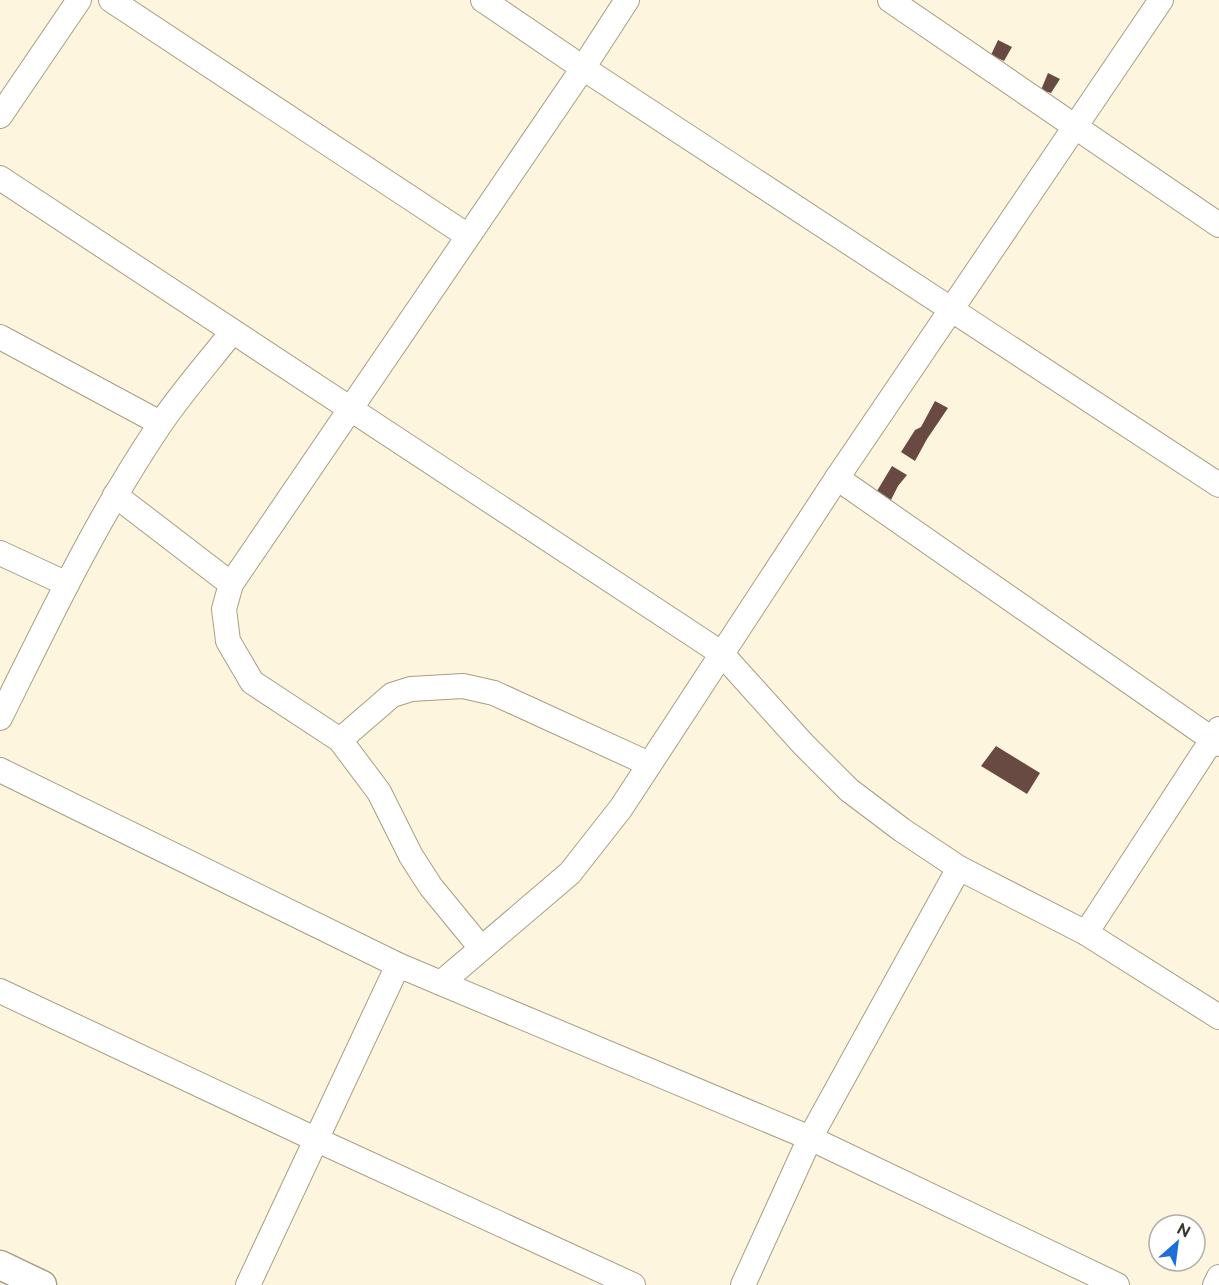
<svg xmlns="http://www.w3.org/2000/svg" width="1219" height="1285" font-family="Raleway,sans-serif">
<style>
.building{fill:#694a43}
.lines{fill:none;stroke-linecap:round;stroke-linejoin:round}
.minor-casing{stroke:#a99e84;stroke-width:26}
.tertiary-casing{stroke:#a99e84;stroke-width:31}
.minor{stroke:#fff;stroke-width:24}
.tertiary{stroke:#fff;stroke-width:28}
</style>
<rect width="100%" height="100%" fill="#fef5de"/>
<!-- building -->
<g class="building">
<polygon points="998,40 1012,47 1004,61 991,55"/>
<polygon points="1048,73 1060,79 1051,93 1041,90"/>
<polygon points="935,401 948,408 927,439 915,461 901,452 915,430 921,427"/>
<polygon points="892,466 907,475 898,486 891,500 877,491"/>
<polygon points="996,746 1040,773 1027,794 981,766"/>
</g>
<g class="lines">
<defs>
<g id="minor">
<polyline points="111,0 468,236"/>
<polyline points="483,0 583,68 1219,485"/>
<polyline points="890,0 1219,225"/>
<polyline points="0,116 79,0"/>
<polyline points="0,178 721,653 803,744 849,790 902,830 959,868 1086,933 1219,1017"/>
<polyline points="0,337 160,423"/>
<polyline points="837,478 1219,744"/>
<polyline points="115,495 231,584 224,609 228,641 252,682 340,740 379,792 411,856 431,887 481,948"/>
<polyline points="0,553 67,584"/>
<polyline points="231,584 583,68 627,0"/>
<path d="M 0,718 C 49,619 97,518 159,426 C 181,393 208,363 232,332"/>
<polyline points="340,740 392,695 411,689 463,686 494,693 649,764"/>
<polyline points="0,770 398,965 810,1138 1117,1285"/>
<polyline points="1086,933 1219,729"/>
<polyline points="441,983 570,873 621,808 837,478 1161,0"/>
<polyline points="0,991 315,1139 633,1285"/>
<polyline points="248,1285 398,965"/>
<polyline points="743,1285 810,1138 959,868"/>
<polyline points="1215,1285 1219,1277"/>
</g>
<polyline id="tertiary" points="0,1265 42,1285"/>
</defs>
<!-- minor casing -->
<use href="#minor" class="minor-casing"/>
<!-- tertiary casing -->
<use href="#tertiary" class="tertiary-casing"/>
<!-- minor -->
<use href="#minor" class="minor"/>
<!-- tertiary -->
<use href="#tertiary" class="tertiary"/>
</g>
<!-- north arrow -->
<g transform="translate(1177 1243) rotate(28)"><circle r="28" fill="#ffffff" stroke="#b1afaa" stroke-width="1.5"/>
<path d="M0-4.5L10 22L0 15L-10 22Z" fill="#1e6ed9"/>
<text y="-9" font-size="16" font-weight="bold" text-anchor="middle" fill="#3b362b">N</text>
</g>
</svg>
